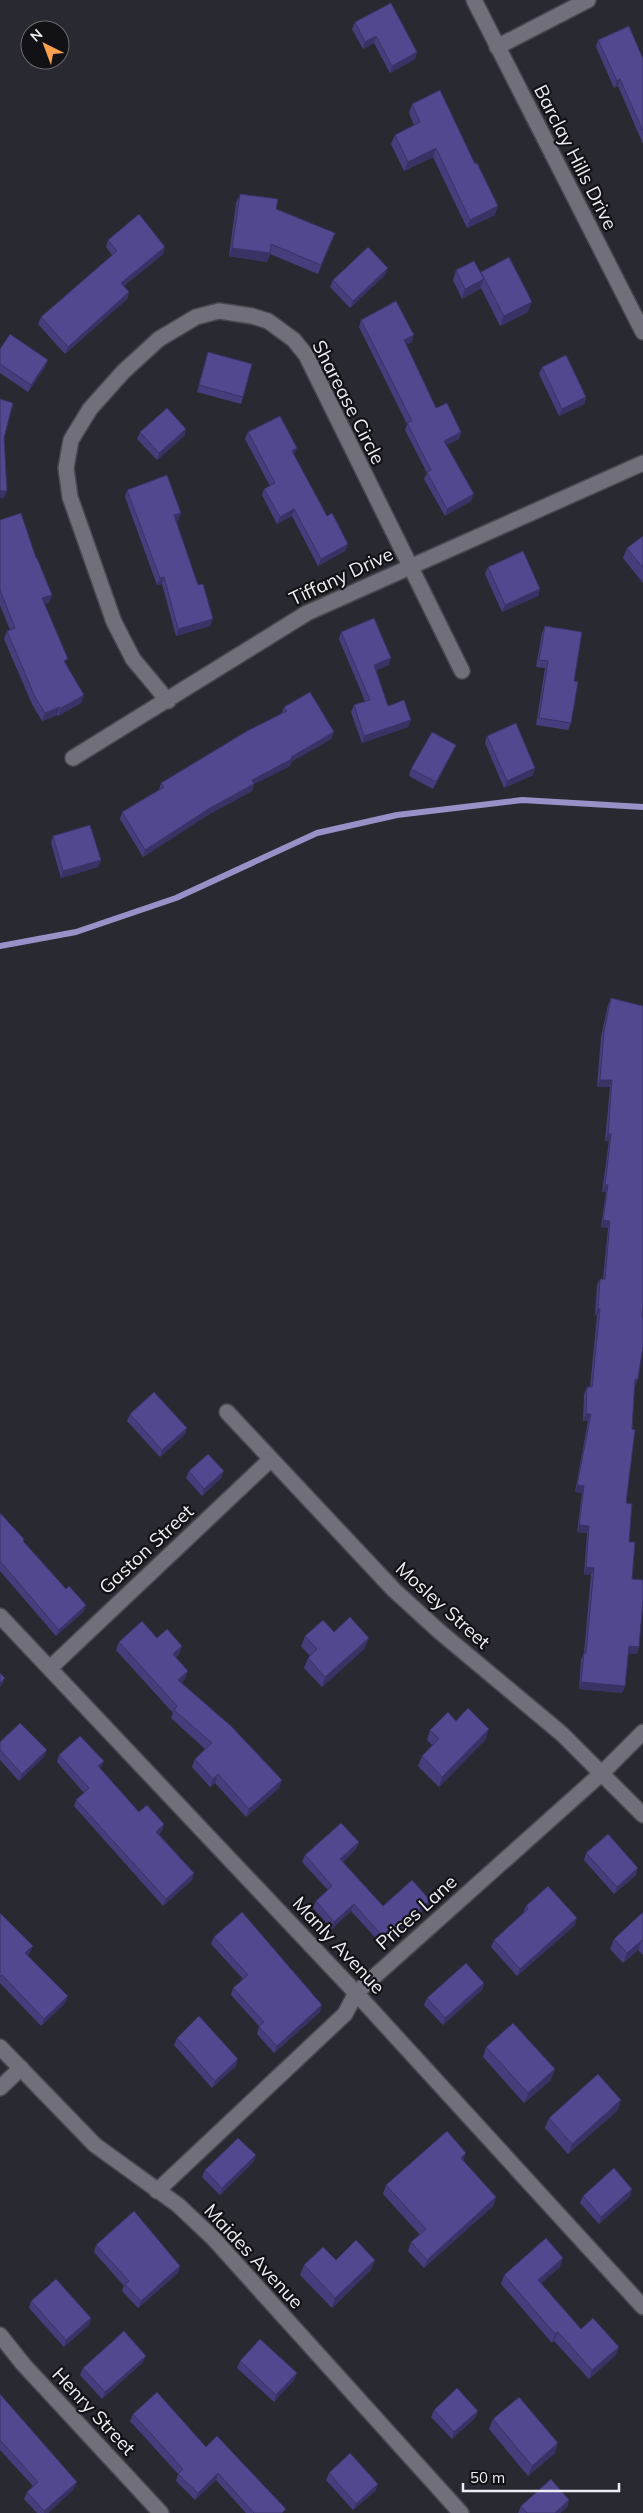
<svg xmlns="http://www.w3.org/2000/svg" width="643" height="2513" font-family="Mulish,sans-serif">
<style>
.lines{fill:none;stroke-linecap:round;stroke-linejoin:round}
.stream{stroke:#9691c7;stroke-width:6}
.street-casing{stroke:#47474d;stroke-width:18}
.secondary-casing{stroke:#47474d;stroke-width:18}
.street{stroke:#706f7a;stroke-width:15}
.secondary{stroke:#706f7a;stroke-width:15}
.wall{fill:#463e7c}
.shaded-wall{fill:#393265}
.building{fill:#514890;stroke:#393265}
.labels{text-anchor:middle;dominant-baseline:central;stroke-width:4.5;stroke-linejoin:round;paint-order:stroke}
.street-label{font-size:19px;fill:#ededf3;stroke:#121216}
</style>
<rect width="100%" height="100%" fill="#292932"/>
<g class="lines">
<!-- stream -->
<polyline class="stream" points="0,946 76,932 176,898 317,833 397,815 522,800 643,807"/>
<defs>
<g id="street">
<polyline points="474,0 643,332"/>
<polyline points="168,701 133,659 114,622 70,497 66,468 71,440 90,409 123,372 159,339 196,317 219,311 252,316 268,321 294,340 306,355 462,671"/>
<polyline points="73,758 307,613 643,463"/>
<polyline points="227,1412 394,1590 440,1632 562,1734 643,1815"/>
<polyline points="0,1616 356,1993 643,2307"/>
<polyline points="50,1668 270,1460"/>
<polyline points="0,2047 95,2145 178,2205 213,2238 461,2513"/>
<polyline points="0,2088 21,2068"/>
<polyline points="157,2191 345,2014 356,1993 602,1773 643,1732"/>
<polyline points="0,2335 23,2364 161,2513"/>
</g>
<polyline id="secondary" points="497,47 588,0"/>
</defs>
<!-- street casing -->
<use href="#street" class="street-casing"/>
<!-- secondary casing -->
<use href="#secondary" class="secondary-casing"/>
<!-- street -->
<use href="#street" class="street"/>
<!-- secondary -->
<use href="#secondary" class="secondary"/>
</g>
<!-- wall -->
<g class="wall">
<polygon points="355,22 417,52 415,59 390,73 374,43 363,49 352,29"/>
<polygon points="598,40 643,59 643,144 618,86 614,88 596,47"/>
<polygon points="412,104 495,215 467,228 433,157 404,171 391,144 395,135 414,125 409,113"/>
<polygon points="240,194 335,233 318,274 270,254 267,262 229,256 236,203"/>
<polygon points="108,240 163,254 124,286 129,292 127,299 65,354 38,324 41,317 112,255 106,247"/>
<polygon points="456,270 481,273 481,272 528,312 500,326 481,288 480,289 462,299 453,280"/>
<polygon points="385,275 350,308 330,287 333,280"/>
<polygon points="361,320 412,342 406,345 436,408 461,432 459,439 446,445 471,501 445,516 424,479 427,473 405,430 407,424 359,327"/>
<polygon points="0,349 45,367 28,392 0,373"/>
<polygon points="208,352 243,397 241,404 197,392"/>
<polygon points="542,367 586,397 584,404 559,416 539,374"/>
<polygon points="186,429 184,436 157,460 137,439 140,432"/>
<polygon points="248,432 294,455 327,516 348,544 345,551 318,566 292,516 277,524 262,495 264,489 270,486 245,439"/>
<polygon points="127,490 181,513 178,520 176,521 210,626 176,636 162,584 157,585 125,497"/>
<polygon points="0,520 36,558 52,595 49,603 45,604 66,664 84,695 81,703 58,716 57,715 42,721 32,704 4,639 7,631 10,630 0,605"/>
<polygon points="643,536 643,583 623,558 627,548"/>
<polygon points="488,567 540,589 538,596 502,612 485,574"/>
<polygon points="545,626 574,681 571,723 568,730 536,725 545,668 536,667 542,633"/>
<polygon points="341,632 389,665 376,670 388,706 411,720 408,727 362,743 351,712 354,705 365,701 339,639"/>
<polygon points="284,707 334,732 331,739 291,762 290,766 254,784 252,791 208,815 143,857 120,819 122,812 159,790 161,783 282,713"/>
<polygon points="487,736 533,775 504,788 485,743"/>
<polygon points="456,745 453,752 433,789 409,776 411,769"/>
<polygon points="53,836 101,860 98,867 61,878 51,843"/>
<polygon points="611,998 638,1379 635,1386 634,1386 626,1503 637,1654 628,1653 625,1686 622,1693 579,1689 581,1660 584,1653 591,1575 584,1574 587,1533 577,1532 582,1493 575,1492 588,1421 583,1421 584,1394 587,1387 590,1387 597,1316 595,1315 597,1285 600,1279 603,1279 608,1228 601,1227 606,1192 602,1192 609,1141 605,1141 610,1087 597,1087 601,1037 608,1005"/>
<polygon points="130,1414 187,1428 184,1435 160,1457 127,1421"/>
<polygon points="189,1471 221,1478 202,1496 186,1478"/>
<polygon points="0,1513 24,1539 23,1542 66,1589 86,1605 83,1612 56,1636 0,1571"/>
<polygon points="334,1632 365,1648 322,1687 304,1668 308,1658 310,1656 301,1646 305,1636"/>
<polygon points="157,1638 182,1646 179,1654 176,1657 185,1679 181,1683 282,1780 279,1788 246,1817 215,1783 210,1787 192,1767 195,1759 205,1749 171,1718 173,1713 116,1650 119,1642"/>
<polygon points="430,1730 486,1739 439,1787 418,1766 422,1756 432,1745 427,1740"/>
<polygon points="0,1742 44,1757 19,1781 0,1760"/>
<polygon points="59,1755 104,1761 100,1768 139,1812 162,1831 159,1834 194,1873 192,1880 163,1906 74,1806 76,1800 84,1793 57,1762"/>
<polygon points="359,1842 356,1849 343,1862 383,1906 428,1906 383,1946 351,1911 332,1929 313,1908 316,1901 328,1890 302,1862 305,1855"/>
<polygon points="586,1853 636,1875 614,1894 584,1860"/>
<polygon points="526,1906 575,1925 517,1976 491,1947 494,1940 523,1913"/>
<polygon points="643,1912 643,1955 638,1950 623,1963 610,1949 614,1939"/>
<polygon points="0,1913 30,1953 28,1955 65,2003 41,2026 0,1983"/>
<polygon points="214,1937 320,2012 274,2053 257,2034 259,2026 231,1995 233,1988 243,1979 211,1944"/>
<polygon points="484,1983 482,1990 443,2025 424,2005 427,1998"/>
<polygon points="177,2038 236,2066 212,2088 174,2045"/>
<polygon points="486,2047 551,2080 524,2103 483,2057"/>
<polygon points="618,2110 568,2154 545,2128 549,2118"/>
<polygon points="466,2153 463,2161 496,2197 493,2206 424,2268 408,2251 411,2242 420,2235 383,2194 386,2185"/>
<polygon points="256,2155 253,2162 220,2195 202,2177 205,2170"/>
<polygon points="583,2196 630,2196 599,2224 580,2203"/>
<polygon points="96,2245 180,2266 178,2273 138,2308 122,2291 124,2286 94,2252"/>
<polygon points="336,2260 371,2270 332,2308 300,2275 304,2265"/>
<polygon points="560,2267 541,2283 581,2329 619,2347 615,2356 589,2379 554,2341 552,2343 501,2284 504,2275"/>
<polygon points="31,2301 89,2325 64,2347 29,2308"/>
<polygon points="240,2361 297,2373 294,2380 274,2402 237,2368"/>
<polygon points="143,2362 102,2399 80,2375 83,2368"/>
<polygon points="0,2394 74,2489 48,2513 37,2513 24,2499 27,2492 33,2486 0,2450"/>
<polygon points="434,2410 478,2411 475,2418 452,2439 431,2417"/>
<polygon points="133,2414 206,2447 282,2513 246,2513 216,2480 195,2500 176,2481 178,2474 130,2421"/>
<polygon points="493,2419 555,2453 528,2476 489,2429"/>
<polygon points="329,2473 378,2484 375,2491 353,2510 326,2480"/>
<polygon points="569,2500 567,2507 560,2513 518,2513 521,2506"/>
</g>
<!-- shaded-wall -->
<g class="shaded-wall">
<polygon points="376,36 374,43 363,49 365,42"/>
<polygon points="417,52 415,59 390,73 392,66"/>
<polygon points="620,79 618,86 614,88 617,81"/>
<polygon points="436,148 433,157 404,171 408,162"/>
<polygon points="498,206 495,215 467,228 470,220"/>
<polygon points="165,247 163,254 119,290 121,283"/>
<polygon points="232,248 270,253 267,262 229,256"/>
<polygon points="388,268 385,275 350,308 353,301"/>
<polygon points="484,279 480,289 462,299 465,289"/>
<polygon points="129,292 127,299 65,354 68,347"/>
<polygon points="532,302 528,312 500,326 504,316"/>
<polygon points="414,335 412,342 402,347 404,340"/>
<polygon points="48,360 45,367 28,392 31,385"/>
<polygon points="586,397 584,404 559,416 562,409"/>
<polygon points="186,429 184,436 157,460 159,453"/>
<polygon points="461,432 459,439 441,448 444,441"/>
<polygon points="297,448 294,455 292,451"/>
<polygon points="0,491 7,491 4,498 0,498"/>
<polygon points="474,494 471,501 445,516 447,509"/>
<polygon points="294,509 292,516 277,524 280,517"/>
<polygon points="181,513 178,520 172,522 174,515"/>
<polygon points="348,544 345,551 318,566 321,559"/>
<polygon points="164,577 162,584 157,585 160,578"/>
<polygon points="540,589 538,596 502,612 505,605"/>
<polygon points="52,595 49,603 39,606 42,598"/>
<polygon points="213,619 210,626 176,636 178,629"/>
<polygon points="391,658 389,665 372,672 374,665"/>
<polygon points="84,695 81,703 58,716 61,708"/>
<polygon points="60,707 57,715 42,721 45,713"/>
<polygon points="411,720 408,727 362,743 364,736"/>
<polygon points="334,732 331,739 291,762 290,766 254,784 252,791 208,815 143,857 145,850 252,780"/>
<polygon points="456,745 453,752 433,789 436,782"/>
<polygon points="535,768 533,775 504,788 507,781"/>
<polygon points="101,860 98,867 61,878 63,871"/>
<polygon points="600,1080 612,1080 610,1087 597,1087"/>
<polygon points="608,1134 611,1134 609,1141 605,1141"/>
<polygon points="605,1185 608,1185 606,1192 602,1192"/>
<polygon points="603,1220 610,1221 608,1228 601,1227"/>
<polygon points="598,1309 600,1309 597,1316 595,1315"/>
<polygon points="635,1379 638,1379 635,1386 632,1386"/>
<polygon points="586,1414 591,1414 588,1421 583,1421"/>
<polygon points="187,1428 184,1435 160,1457 162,1450"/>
<polygon points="224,1471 221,1478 202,1496 204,1489"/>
<polygon points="577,1485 584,1486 582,1493 575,1492"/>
<polygon points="579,1525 589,1526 587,1533 577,1532"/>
<polygon points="586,1567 594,1568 591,1575 584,1574"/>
<polygon points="86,1605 83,1612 56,1636 59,1630"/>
<polygon points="369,1638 365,1648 322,1687 325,1677"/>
<polygon points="182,1646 179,1654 170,1663 173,1654"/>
<polygon points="629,1646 639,1647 637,1654 626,1653"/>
<polygon points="188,1671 185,1679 175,1688 178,1680"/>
<polygon points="5,1678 2,1685 0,1687 0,1683"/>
<polygon points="581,1682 625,1686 622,1693 579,1689"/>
<polygon points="489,1729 486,1739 439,1787 442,1777"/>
<polygon points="47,1750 44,1757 19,1781 22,1774"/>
<polygon points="104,1761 101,1768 96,1773 98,1766"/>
<polygon points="218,1774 215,1783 210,1787 213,1779"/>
<polygon points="282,1780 279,1788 246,1817 249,1809"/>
<polygon points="164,1824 162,1831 154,1839 156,1832"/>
<polygon points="359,1842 356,1849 338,1866 340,1859"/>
<polygon points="638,1868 636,1875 614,1894 617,1887"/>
<polygon points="194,1873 192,1880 163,1906 166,1899"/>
<polygon points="430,1900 428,1906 383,1946 386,1940"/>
<polygon points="354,1904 351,1911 332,1929 334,1922"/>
<polygon points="577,1918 575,1925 517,1976 520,1969"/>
<polygon points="642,1940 638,1950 623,1963 627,1953"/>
<polygon points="33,1946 30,1953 23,1960 25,1953"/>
<polygon points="484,1983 482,1990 443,2025 445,2018"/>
<polygon points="68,1996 65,2003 41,2026 44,2019"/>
<polygon points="322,2005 320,2012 274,2053 277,2046"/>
<polygon points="238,2059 236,2066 212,2088 215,2081"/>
<polygon points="555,2069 551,2080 524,2103 528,2093"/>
<polygon points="621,2100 618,2110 568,2154 572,2144"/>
<polygon points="466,2153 463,2161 461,2158"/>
<polygon points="256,2155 253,2162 220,2195 222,2188"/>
<polygon points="632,2189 630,2196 599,2224 601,2217"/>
<polygon points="496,2197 493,2206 424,2268 427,2260"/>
<polygon points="563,2258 560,2267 535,2289 538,2280"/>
<polygon points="375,2260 371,2270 332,2308 335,2298"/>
<polygon points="180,2266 178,2273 138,2308 141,2301"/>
<polygon points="91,2318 89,2325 64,2347 66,2340"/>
<polygon points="558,2332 554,2341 552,2343 555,2334"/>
<polygon points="619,2347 615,2356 589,2379 592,2370"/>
<polygon points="146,2356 143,2362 102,2399 105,2392"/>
<polygon points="297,2373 294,2380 274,2402 276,2395"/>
<polygon points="478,2411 475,2418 452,2439 454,2432"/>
<polygon points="558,2443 555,2453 528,2476 532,2466"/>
<polygon points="218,2473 216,2480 195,2500 198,2493"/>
<polygon points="77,2482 74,2489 48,2513 44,2513 44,2511"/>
<polygon points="378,2484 375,2491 353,2510 356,2504"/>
<polygon points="569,2500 567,2507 560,2513 555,2513"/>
</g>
<!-- building -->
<g class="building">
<polygon points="391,3 417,52 392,66 376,36 365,42 355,22"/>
<polygon points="629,26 643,59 643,131 620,79 617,81 598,40"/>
<polygon points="440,90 475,164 477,163 498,206 470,220 436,148 408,162 395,135 420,122 412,104"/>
<polygon points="240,194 278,199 276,209 335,233 321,265 271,244 270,253 232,248"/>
<polygon points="139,214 165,247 121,283 129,292 68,347 41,317 117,251 108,240"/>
<polygon points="368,247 388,268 353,301 333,280"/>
<polygon points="509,257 532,302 504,316 481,272"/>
<polygon points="474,261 484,279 465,289 456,270"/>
<polygon points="396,301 414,335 404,340 436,408 447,403 461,432 444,441 474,494 447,509 427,472 431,470 407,423 412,421 361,320"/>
<polygon points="10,334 48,360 31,385 0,364 0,349"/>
<polygon points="208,352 252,364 243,397 199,385"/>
<polygon points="566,355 586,397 562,409 542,367"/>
<polygon points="0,399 13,403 4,438 7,491 0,491"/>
<polygon points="167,408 186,429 159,453 140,432"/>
<polygon points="280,416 297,448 292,451 327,516 332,513 348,544 321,559 294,509 280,517 264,489 275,483 248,432"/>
<polygon points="167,475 181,513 174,515 198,585 203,584 213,619 178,629 164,577 160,578 127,490"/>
<polygon points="21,513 36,558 37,558 52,595 42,598 68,659 64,661 84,695 61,708 60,707 45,713 35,697 7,631 15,628 0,590 0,520"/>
<polygon points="643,536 643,568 627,548"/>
<polygon points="523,551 540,589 505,605 488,567"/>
<polygon points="374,618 391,658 374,665 388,706 404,700 411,720 364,736 354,705 370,700 341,632"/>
<polygon points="545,626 582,632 574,681 578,682 571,723 539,718 548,661 539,660"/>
<polygon points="310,692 334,732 291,757 292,759 252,780 254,784 210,808 145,850 122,812 164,787 161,783 247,731 287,711 284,707"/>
<polygon points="516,723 535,768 507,781 487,736"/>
<polygon points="432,732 456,745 436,782 411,769"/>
<polygon points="90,825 101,860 63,871 53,836"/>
<polygon points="611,998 643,1006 643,1306 642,1318 643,1318 643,1346 638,1379 635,1379 632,1429 635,1430 626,1503 632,1504 629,1542 635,1542 632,1579 643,1580 643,1600 639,1647 629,1646 625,1686 581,1682 584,1653 586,1653 594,1568 586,1567 589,1526 579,1525 584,1486 577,1485 591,1414 586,1414 587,1387 592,1387 600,1309 598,1309 600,1279 605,1279 610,1221 603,1220 608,1185 605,1185 611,1134 608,1134 612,1080 600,1080 604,1031"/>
<polygon points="154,1392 187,1428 162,1450 130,1414"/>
<polygon points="208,1454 224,1471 204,1489 189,1471"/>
<polygon points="0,1513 24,1539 23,1541 66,1589 69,1586 86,1605 59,1630 0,1561"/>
<polygon points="350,1617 369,1638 325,1677 308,1658 317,1649 305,1636 323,1620 334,1632"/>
<polygon points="142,1621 157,1638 167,1629 182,1646 173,1654 188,1671 178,1680 231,1726 282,1780 249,1809 218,1774 213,1779 195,1759 212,1743 174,1710 177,1706 119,1642"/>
<polygon points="0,1673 5,1678 0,1683"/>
<polygon points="468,1708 489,1729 442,1777 422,1756 439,1739 430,1730 448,1712 456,1721"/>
<polygon points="20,1723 47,1750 22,1774 0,1750 0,1742"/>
<polygon points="80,1736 104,1761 98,1766 139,1812 147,1805 164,1824 156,1832 194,1873 166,1899 76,1800 89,1788 59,1755"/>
<polygon points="341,1823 359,1842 340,1859 383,1906 412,1880 430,1900 386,1940 354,1904 334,1922 316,1901 332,1886 305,1855"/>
<polygon points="608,1834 638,1868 617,1887 586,1853"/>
<polygon points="548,1886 577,1918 520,1969 494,1940 528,1909 526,1906"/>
<polygon points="242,1912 322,2005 277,2046 259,2027 264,2022 233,1988 248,1975 214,1937"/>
<polygon points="643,1912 643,1941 642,1940 627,1953 614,1939"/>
<polygon points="0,1913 33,1946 25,1953 68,1996 44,2019 2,1975 0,1977"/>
<polygon points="466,1963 484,1983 445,2018 427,1998"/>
<polygon points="199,2016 238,2059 215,2081 177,2038"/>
<polygon points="513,2023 555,2069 528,2093 486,2047"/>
<polygon points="598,2074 621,2100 572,2144 549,2118"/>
<polygon points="447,2131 466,2153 461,2158 496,2197 427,2260 411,2242 426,2229 386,2185"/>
<polygon points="238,2138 256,2155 222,2188 205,2170"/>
<polygon points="614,2168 632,2189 601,2217 583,2196"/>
<polygon points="134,2211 180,2266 141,2301 125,2284 129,2281 96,2245"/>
<polygon points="546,2238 563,2258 538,2280 581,2329 593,2318 619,2347 592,2370 558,2332 555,2334 504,2275"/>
<polygon points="356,2240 375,2260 335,2298 304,2265 323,2247 336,2260"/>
<polygon points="56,2279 91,2318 66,2340 31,2301"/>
<polygon points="124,2331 146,2356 105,2392 83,2368"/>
<polygon points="260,2339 297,2373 276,2395 240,2361"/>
<polygon points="457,2388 478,2411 454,2432 434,2410"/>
<polygon points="157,2392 206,2447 217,2436 286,2509 282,2513 254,2513 218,2473 198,2493 178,2474 183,2469 133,2414"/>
<polygon points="0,2394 77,2482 44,2511 27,2492 38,2482 0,2440"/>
<polygon points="519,2397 558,2443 532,2466 493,2419"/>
<polygon points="350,2453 378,2484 356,2504 329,2473"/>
<polygon points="551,2479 569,2500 555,2513 527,2513 521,2506"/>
</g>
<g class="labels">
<!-- street labels -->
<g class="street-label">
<text transform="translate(576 157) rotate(63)">Barclay Hills Drive</text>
<text transform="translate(349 402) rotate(63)">Sharease Circle</text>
<text transform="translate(341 576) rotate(-25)">Tiffany Drive</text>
<text transform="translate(146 1549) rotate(-43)">Gaston Street</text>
<text transform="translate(443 1605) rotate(42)">Mosley Street</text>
<text transform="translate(416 1912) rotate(-42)">Prices Lane</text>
<text transform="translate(339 1945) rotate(47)">Manly Avenue</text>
<text transform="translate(254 2256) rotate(47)">Maides Avenue</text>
<text transform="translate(94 2411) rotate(47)">Henry Street</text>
</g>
</g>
<!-- north arrow -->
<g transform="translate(45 45) rotate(318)"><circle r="24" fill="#121216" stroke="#6a6a6e"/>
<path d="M0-4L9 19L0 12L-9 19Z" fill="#f99f4d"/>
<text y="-8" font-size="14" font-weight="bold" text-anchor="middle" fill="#ededf3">N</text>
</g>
<!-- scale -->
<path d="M463 2483v8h156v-8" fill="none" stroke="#ededf3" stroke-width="2.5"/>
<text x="470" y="2483" font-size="15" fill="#ededf3" stroke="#121216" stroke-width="4" paint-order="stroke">50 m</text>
</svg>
